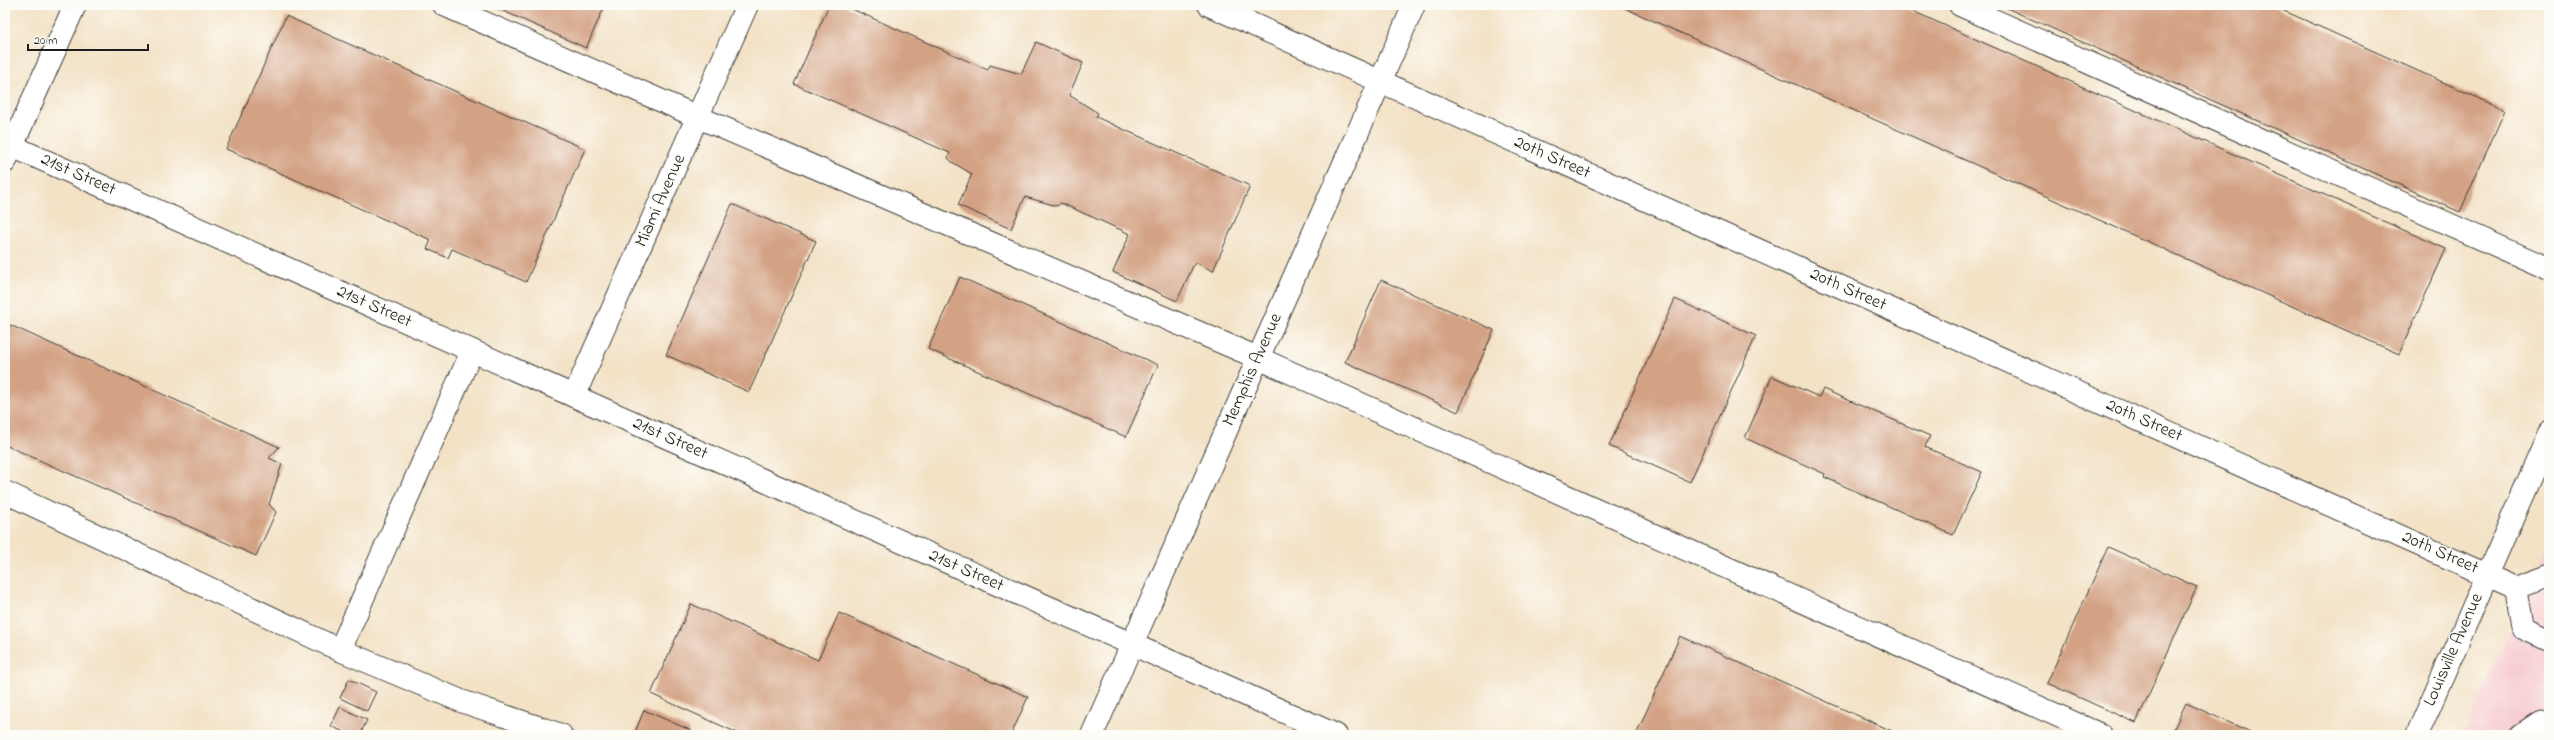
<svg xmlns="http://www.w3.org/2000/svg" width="2554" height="740" font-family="'Indie Flower',sans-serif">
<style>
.built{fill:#f7cfd2}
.building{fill:#d3a183}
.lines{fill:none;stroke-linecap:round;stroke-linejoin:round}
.minor-casing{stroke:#3c3a36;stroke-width:24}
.minor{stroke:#fff;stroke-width:22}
.labels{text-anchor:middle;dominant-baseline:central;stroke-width:3;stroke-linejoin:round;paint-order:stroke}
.street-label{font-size:18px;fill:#1c1c1c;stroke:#fdfcf7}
</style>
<rect width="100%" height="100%" fill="#fdfcf7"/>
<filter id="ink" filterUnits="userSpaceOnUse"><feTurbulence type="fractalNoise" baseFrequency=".025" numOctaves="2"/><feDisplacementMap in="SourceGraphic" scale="8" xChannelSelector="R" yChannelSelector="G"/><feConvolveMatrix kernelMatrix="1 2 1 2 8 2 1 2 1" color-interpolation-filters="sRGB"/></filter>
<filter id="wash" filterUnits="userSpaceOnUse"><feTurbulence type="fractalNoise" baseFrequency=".012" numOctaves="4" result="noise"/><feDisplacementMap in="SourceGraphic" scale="16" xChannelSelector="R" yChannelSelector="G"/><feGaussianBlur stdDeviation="0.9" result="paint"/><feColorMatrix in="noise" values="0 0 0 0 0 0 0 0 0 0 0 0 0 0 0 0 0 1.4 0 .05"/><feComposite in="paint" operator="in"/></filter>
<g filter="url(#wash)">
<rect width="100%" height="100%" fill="#f3e2c6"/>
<!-- built -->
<polygon class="built" points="2549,541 2549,735 2464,735"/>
<g id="blocks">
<!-- building -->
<g class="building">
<polygon points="490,5 605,5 586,48"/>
<polygon points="829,5 843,5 988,70 990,65 1021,74 1036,42 1083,63 1069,95 1098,113 1096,117 1250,186 1213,271 1195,262 1177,301 1113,272 1130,234 1061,203 1057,206 1050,204 1025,197 1011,229 958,205 972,174 952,162 948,158 950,153 794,84"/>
<polygon points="1618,5 1899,5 2446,249 2399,354"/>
<polygon points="2000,5 2271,5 2505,110 2460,212"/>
<polygon points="286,16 585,149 526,282 452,249 448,258 427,249 431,240 226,149"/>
<polygon points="732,204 816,241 749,392 666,355"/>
<polygon points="960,277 1158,365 1126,437 928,349"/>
<polygon points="1381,280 1494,330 1458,412 1345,362"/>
<polygon points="1675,299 1756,336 1690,482 1609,446"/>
<polygon points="10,325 279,447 269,458 282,464 269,504 276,512 256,556 5,445 5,337"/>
<polygon points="1772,376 1819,397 1823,389 1930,436 1925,447 1982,472 1953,535 1824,477 1825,474 1745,438"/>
<polygon points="2108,547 2197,587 2136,723 2047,683"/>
<polygon points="691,604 818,660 839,613 1028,697 1011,735 742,735 651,694"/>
<polygon points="1680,636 1901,735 1636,735"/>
<polygon points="349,679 376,692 367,711 340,698"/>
<polygon points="2186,703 2257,735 2171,735"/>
<polygon points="340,707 367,720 360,735 350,735 331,726"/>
<polygon points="644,710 690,730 687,735 634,735"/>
</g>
</g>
</g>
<g filter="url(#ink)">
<use href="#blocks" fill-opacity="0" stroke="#3c3a36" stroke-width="1"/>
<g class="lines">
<defs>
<g id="minor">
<polyline points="444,5 698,117 1258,358 2101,735"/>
<polyline points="1209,5 2516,588 2549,576"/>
<polyline points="1960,5 2549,269"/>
<polyline points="5,143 1336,735"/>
<polyline points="5,162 75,5"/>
<polyline points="574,396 747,5"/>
<polyline points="5,492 340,650 461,701 561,735"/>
<polyline points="2516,588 2523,628 2549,640"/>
<polyline points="340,650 472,351"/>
<polyline points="1092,735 1414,5"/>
<polyline points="2417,735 2549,434"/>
<polyline points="2521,735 2540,722 2549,720"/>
</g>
</defs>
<!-- minor casing -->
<use href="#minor" class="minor-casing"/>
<!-- minor -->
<use href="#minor" class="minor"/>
</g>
</g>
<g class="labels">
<!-- street labels -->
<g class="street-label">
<text transform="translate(1552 158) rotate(24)">20th Street</text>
<text transform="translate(78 175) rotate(24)">21st Street</text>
<text transform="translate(661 201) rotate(-66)">Miami Avenue</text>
<text transform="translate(1848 290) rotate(24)">20th Street</text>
<text transform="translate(374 307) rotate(24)">21st Street</text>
<text transform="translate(1253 370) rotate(-66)">Memphis Avenue</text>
<text transform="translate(2144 421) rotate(24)">20th Street</text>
<text transform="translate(670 439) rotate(24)">21st Street</text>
<text transform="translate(2440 553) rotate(24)">20th Street</text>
<text transform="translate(966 571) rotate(24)">21st Street</text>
<text transform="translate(2454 650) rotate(-66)">Louisville Avenue</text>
</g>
</g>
<!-- margin -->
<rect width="2554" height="740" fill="none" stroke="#fdfcf7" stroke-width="20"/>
<!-- scale -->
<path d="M28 44v6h120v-6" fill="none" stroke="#1c1c1c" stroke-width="2"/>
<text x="34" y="44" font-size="12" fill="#1c1c1c" stroke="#fdfcf7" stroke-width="3" paint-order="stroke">20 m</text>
</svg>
